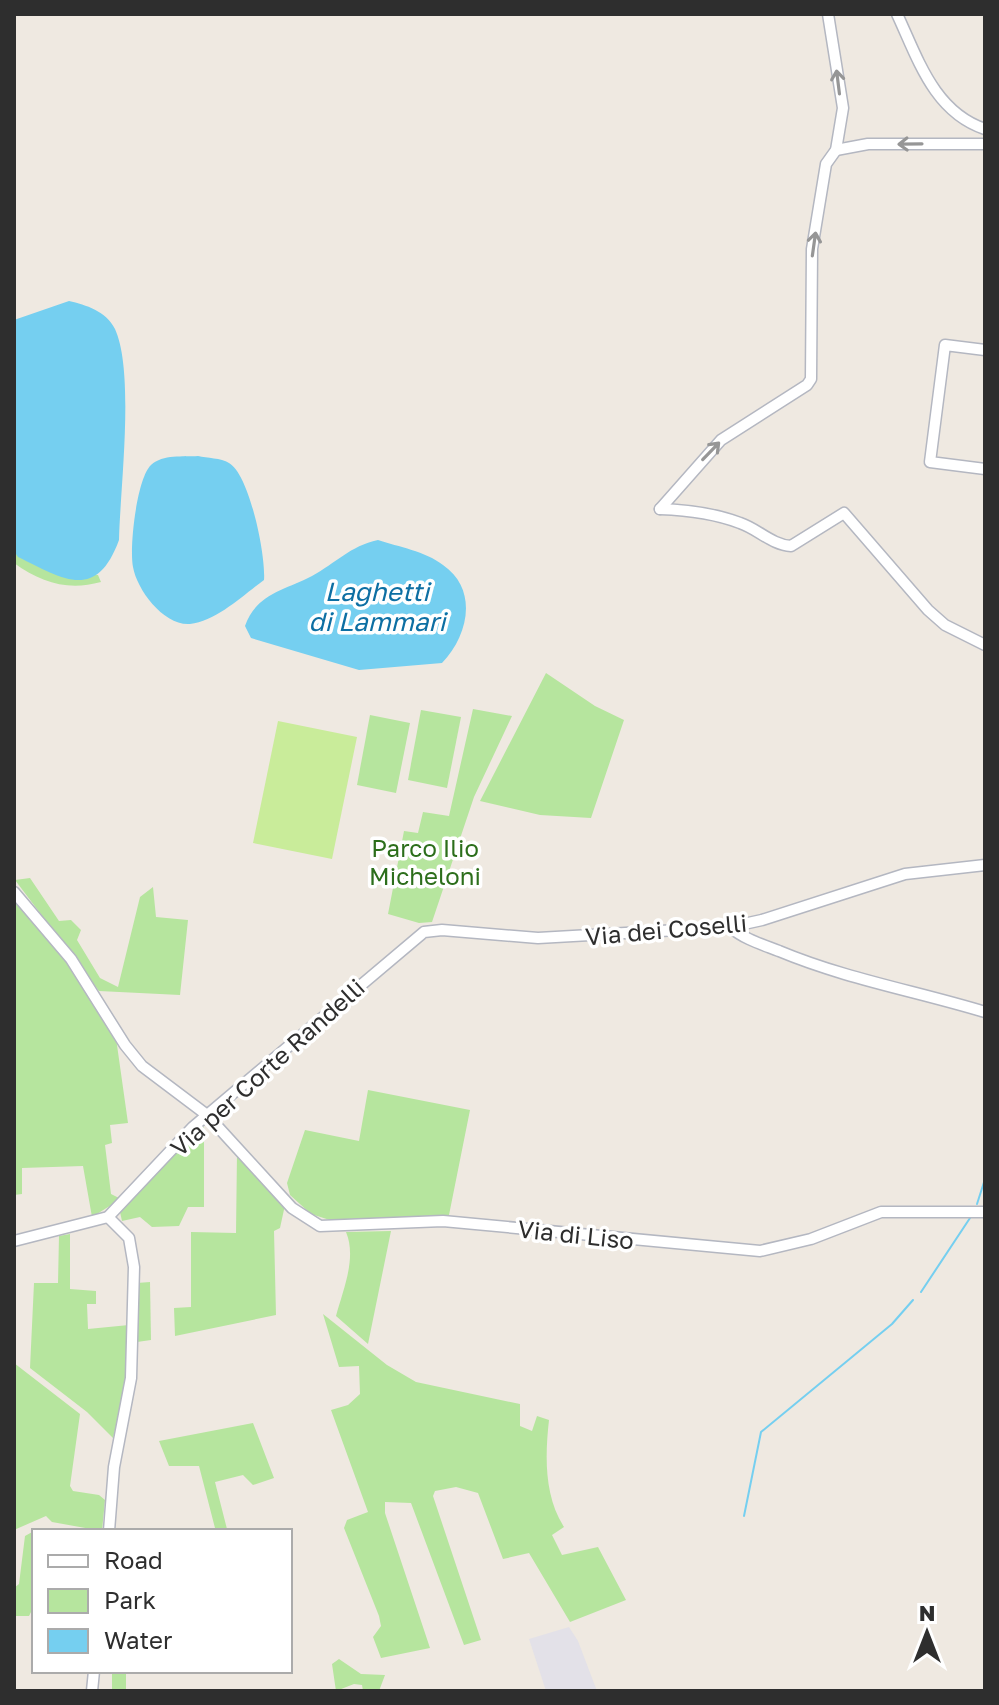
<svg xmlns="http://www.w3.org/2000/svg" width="999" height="1705" font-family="'Golos Text',sans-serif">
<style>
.industrial{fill:#e3e1e8}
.green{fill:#b6e59e}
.pitch{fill:#c9ec9a}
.water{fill:#75cff0}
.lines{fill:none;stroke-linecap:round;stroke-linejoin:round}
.stream{stroke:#75cff0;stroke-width:2}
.minor-casing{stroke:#b4b7c1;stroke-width:13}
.minor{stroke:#fff;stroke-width:10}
.oneway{stroke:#969696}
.labels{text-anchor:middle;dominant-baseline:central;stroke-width:7;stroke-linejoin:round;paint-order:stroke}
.park-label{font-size:24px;fill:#2c6e1b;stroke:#fff}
.street-label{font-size:24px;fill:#2e2e2e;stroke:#fff}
.water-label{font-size:26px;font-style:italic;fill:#0d6fa3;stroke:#fff}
</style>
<rect width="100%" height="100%" fill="#efe9e1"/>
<!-- industrial -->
<polygon class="industrial" points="569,1627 578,1641 597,1691 546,1691 529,1639"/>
<!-- green -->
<g class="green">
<path d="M 14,551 L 29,562 L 98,575 L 101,582 C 68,591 42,583 14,563 Z"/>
<polygon points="546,673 595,706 624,720 591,818 540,815 480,801"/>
<polygon points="473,709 512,716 474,797 432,922 419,923 388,914 404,831 418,833 423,812 449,816"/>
<polygon points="421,710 461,717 447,788 408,780"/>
<polygon points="370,715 410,723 396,793 357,785"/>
<polygon points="30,878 59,921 71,920 81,930 77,940 100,978 118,987 140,897 153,887 156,917 188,920 180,995 99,991 15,880"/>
<polygon points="14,889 72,963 116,1038 128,1123 110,1125 112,1143 105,1145 111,1194 121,1199 92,1217 83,1166 22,1168 22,1194 14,1195"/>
<polygon points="368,1090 470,1110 449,1215 336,1222 311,1214 290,1195 287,1183 305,1130 359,1141"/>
<polygon points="204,1127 204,1207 188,1207 179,1226 152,1227 140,1217 122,1221 120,1212 196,1130"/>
<polygon points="237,1153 285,1205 280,1228 274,1231 276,1315 175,1336 174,1308 191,1307 191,1232 236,1233"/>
<path d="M 391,1231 L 368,1344 L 336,1316 C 343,1290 357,1258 346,1232 Z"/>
<polygon points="70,1234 70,1289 96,1291 96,1304 87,1304 88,1329 129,1325 127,1380 113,1438 87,1412 30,1368 34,1283 58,1283 59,1236"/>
<polygon points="150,1282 151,1340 137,1342 137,1283"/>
<path d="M 323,1314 L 387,1365 L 416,1382 L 520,1404 L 520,1426 L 532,1431 L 537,1416 L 549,1420 C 545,1456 544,1496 564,1527 L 552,1535 L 562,1555 L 598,1547 L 626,1600 L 570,1622 L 529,1553 L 503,1559 L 478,1493 L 456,1487 L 435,1491 L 433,1496 L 481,1640 L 464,1645 L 411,1503 L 385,1502 L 385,1513 L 430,1648 L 381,1658 L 373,1637 L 381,1626 L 379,1616 L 344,1528 L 347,1520 L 368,1512 L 331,1410 L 348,1405 L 360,1394 L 359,1366 L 339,1367 Z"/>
<polygon points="14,1363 80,1414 70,1486 73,1491 99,1495 105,1500 102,1531 52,1522 46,1516 14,1530"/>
<polygon points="253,1423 274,1478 253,1485 243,1475 215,1482 227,1529 215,1528 199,1466 169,1466 159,1441"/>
<polygon points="34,1531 34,1606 29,1616 14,1616 14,1588 19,1584 25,1536"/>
<polygon points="339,1659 361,1674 385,1675 379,1691 363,1691 362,1685 354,1684 336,1691 332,1664"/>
<rect x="112" y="1671" width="14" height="20"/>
</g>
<!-- pitch -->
<polygon class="pitch" points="278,721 357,737 332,859 253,843"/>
<!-- water -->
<g class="water">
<path d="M 69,301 C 86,305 106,311 115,329 C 135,373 120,489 119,540 C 96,603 62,578 18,557 L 14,551 L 14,320 Z"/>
<path d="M 198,456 C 207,458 221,458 229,463 C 250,475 266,557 264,580 C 243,595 217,621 190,624 C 164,626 137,590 133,567 C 129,547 137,478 151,465 C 163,454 183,457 198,456 Z"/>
<path d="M 378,540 C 399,547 425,551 443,565 C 479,590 468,636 442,663 L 359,670 L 251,638 L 245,626 C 256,594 285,590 312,576 C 336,563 350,546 378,540 Z"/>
</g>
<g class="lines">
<!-- stream -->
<g class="stream">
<polyline points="977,1204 985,1179"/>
<polyline points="921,1292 970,1218"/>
<polyline points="744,1516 761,1432 892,1324 913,1300"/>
</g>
<defs>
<g id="minor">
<path d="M 897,14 C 918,59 934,112 985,129"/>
<polyline points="836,150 868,144 985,144"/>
<polyline points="985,350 945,345 930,462 985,469"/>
<polyline points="660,509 721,440 807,385 811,379 812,249 826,164 836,150 843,108 828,14"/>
<path d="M 660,509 C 687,510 714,513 740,523 C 758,529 772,545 791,546 L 844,513 L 928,610 L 945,625 L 985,645"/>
<polyline points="14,892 71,959 125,1045 142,1066 207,1115 292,1208 320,1226 443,1221 760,1251 811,1239 881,1212 985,1212"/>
<path d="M 730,927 C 744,939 761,944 779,951 C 846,979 916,991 985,1012"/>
<polyline points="108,1217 129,1238 134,1267 131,1378 114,1467 109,1531"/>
<polyline points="14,1241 108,1217 193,1127 424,932 442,930 538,938 730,927 762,920 905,874 985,865"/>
<polyline points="92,1691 94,1671"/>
</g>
</defs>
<!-- minor casing -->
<use href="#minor" class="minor-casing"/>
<!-- minor -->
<use href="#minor" class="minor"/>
</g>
<!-- one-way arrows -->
<defs><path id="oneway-shaft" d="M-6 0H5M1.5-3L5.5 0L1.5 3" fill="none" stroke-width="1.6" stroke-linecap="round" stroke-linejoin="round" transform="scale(2)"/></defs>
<g class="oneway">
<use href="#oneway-shaft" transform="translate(838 82) rotate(-97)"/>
<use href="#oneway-shaft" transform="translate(910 144) rotate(179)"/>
<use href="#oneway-shaft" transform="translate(814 244) rotate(-82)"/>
<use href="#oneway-shaft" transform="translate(711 451) rotate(-46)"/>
</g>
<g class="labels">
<!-- park labels -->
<g class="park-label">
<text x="425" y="847">Parco Ilio<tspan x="425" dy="28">Micheloni</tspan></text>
</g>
<!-- street labels -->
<g class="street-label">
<text transform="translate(666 929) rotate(-5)">Via dei Coselli</text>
<text transform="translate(267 1067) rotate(-42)">Via per Corte Randelli</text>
<text transform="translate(576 1234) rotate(6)">Via di Liso</text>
</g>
<!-- water labels -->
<g class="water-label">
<text x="377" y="591">Laghetti<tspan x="377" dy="30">di Lammari</tspan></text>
</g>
</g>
<!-- border -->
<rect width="999" height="1705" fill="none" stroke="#2e2e2e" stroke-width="32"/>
<!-- legend -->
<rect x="32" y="1529" width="260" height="144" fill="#ffffff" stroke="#ababab" stroke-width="2"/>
<rect x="48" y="1555" width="40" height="12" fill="#ffffff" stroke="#ababab" stroke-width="2"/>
<text x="104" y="1569" font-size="24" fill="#2e2e2e">Road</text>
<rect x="48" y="1589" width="40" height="24" fill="#b6e59e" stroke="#ababab" stroke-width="2"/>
<text x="104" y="1609" font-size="24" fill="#2e2e2e">Park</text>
<rect x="48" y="1629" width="40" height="24" fill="#75cff0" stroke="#ababab" stroke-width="2"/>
<text x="104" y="1649" font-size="24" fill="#2e2e2e">Water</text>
<!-- north arrow -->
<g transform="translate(927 1633)" stroke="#ffffff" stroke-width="6" paint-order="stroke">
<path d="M0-6L14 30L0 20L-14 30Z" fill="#2e2e2e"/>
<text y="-12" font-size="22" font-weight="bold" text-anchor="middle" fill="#2e2e2e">N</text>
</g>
</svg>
